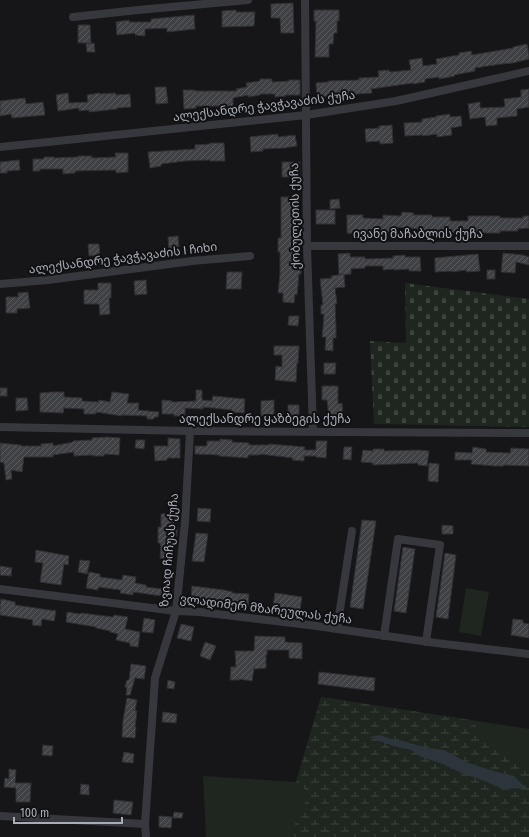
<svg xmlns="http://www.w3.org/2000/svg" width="529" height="837" font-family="'Fira Sans Condensed','Noto Sans Georgian',sans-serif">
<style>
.grass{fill:#1e261f}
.wetland{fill:url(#wetland-marsh)}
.cemetery{fill:url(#cemetery-stones)}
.water{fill:#2c353c}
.building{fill:url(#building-hatch);stroke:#303034}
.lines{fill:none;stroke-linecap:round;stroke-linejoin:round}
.minor{stroke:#37383d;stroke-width:8}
.labels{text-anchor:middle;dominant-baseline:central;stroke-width:4;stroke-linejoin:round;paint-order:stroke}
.street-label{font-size:12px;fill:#a8adb8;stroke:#111113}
</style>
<defs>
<pattern id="wetland-marsh" width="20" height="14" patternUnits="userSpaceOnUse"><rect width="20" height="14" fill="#1e261f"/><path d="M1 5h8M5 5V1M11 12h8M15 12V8" fill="none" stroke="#3c433d"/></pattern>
<pattern id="cemetery-stones" width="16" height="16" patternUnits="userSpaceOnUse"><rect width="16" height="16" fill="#1e261f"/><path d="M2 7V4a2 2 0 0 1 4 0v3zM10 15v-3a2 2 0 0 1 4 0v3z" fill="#3c433d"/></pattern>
<pattern id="building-hatch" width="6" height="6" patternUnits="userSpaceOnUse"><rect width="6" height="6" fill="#404145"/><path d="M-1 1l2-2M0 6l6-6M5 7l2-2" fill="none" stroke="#595a5e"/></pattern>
</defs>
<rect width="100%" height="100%" fill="#161618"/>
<!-- grass -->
<g class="grass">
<polygon points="466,588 489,592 481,636 459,632"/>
<polygon points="321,697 529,729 529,837 206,837 203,776 296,782"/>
</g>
<!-- wetland -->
<polygon class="wetland" points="321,697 471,720 489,744 505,756 517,760 529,773 529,837 291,837 292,830 305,804 307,791 296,782"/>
<!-- cemetery -->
<polygon class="cemetery" points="405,283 529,299 529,427 374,424 370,341 406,343"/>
<!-- water -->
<polygon class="water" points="380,735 391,739 399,740 428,748 444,750 468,763 497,772 514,776 526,788 503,789 482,780 464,774 440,763 421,757 411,750 393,746 369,737"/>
<!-- building -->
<g class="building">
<polygon points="293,3 294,33 281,33 280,18 271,18 271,4"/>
<polygon points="236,10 236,12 255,12 254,26 222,27 222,11"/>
<polygon points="314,10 339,10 339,21 337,21 337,33 334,33 333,44 329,44 329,57 315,57 316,21 314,21"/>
<polygon points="194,15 195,29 167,32 167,28 145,29 145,36 135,35 135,33 117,35 116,22 129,20 129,22 151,22 151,19"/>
<polygon points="78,25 90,25 91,43 78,43"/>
<polygon points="94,43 95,52 87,52 86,44"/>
<polygon points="527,44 529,55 529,59 513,63 501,64 475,68 475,71 454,75 455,76 439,79 439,77 425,79 425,82 413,84 413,83 371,89 372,93 317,97 316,83 328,82 328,81 359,80 359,78 379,77 378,71 389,70 390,72 411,70 409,60 422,58 423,66 437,64 436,59 459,55 459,53 471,51 472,55 513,48 513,47"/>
<polygon points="260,79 272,79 272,82 289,81 289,80 300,80 300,95 286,95 286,96 275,97 275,94 260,94 260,95 248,97 248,95 233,98 233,108 220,108 220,106 196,106 196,108 184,109 183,90 195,90 195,91 237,91 236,89 247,87 246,83 260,81"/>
<polygon points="155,87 166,87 168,103 156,104"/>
<polygon points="529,89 529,107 517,109 517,116 497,118 497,125 486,126 485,117 470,119 468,104 480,102 480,108 505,107 504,99 521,97 521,90"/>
<polygon points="68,93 69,103 88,102 87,95 99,93 100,94 115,93 116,95 130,94 131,107 117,108 117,109 89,112 89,110 79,111 79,108 58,111 56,95"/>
<polygon points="25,98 26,104 43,102 45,115 12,118 11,114 0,116 0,101"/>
<polygon points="450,114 450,117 461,116 462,126 451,128 452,135 437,137 437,134 423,136 423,135 405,136 404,123 422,122 422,119 436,117 436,116"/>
<polygon points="392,125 393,143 380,144 380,141 366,142 365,129 379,128 379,126"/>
<polygon points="278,134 278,137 295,135 297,146 284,148 263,149 263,151 251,152 250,137"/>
<polygon points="210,143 224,143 225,161 210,161 210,160 185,161 161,164 161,166 150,168 148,152 195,149 195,145 210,144"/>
<polygon points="115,153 128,153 128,172 116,173 116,170 75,171 75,173 63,174 63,169 40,169 40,171 33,171 33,159 44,159 44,157 54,157 54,158 78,157 78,156 92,156 92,158 116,157"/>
<polygon points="19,160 20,170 7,171 7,173 0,173 0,162"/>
<rect x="282" y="162" width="18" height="15"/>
<polygon points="281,197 298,197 298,214 299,214 300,230 299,230 300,260 301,260 301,274 299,274 297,295 295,294 294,303 283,302 283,293 278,293 280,274 280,252 278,252 278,238 281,238"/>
<polygon points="339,199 340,208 330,209 330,200"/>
<rect x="316" y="210" width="19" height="14"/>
<polygon points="402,212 414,213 413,215 432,215 432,217 450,217 450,221 468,221 468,216 500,216 500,218 523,218 523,216 529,216 529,228 518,229 518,231 500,231 500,233 450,233 450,234 436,235 436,234 421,234 421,229 396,227 396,232 363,232 363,234 347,233 347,215 363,215 363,218 383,219 383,215 401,216"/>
<polygon points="178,236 179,249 169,250 168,237"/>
<polygon points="88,244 99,244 100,255 89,256"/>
<polygon points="350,253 350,257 365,257 365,259 393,258 393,256 405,255 405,257 420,257 421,271 409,271 409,269 394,270 394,269 383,270 383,266 365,266 365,268 351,269 351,274 339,275 338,254"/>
<polygon points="503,253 523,255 529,257 529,265 516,262 515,273 501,272"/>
<polygon points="478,254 480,271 467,272 466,270 452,272 452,271 435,272 435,258"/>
<rect x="487" y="270" width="8" height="9"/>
<polygon points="227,272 242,272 241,289 226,289"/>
<polygon points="344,274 345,287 335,288 337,304 335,304 336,328 336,338 333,338 333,351 325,350 326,337 322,337 323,327 324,314 321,314 321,305 323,305 320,279 332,278 331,276"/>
<polygon points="146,280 147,294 135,295 134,281"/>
<polygon points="98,283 111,283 111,298 109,298 110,314 100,315 99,304 84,304 84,290 98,290"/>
<polygon points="28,292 30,308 17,309 17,313 6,313 6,297 18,297 18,293"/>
<polygon points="289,316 299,316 298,326 288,325"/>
<polygon points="274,346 299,346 298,363 297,363 296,382 275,380 276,366 282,367 282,355 274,355"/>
<polygon points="324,363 336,363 335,374 324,374"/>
<polygon points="322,386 338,386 338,404 342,403 343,417 329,418 327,400 322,400"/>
<rect x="0" y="388" width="7" height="8"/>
<polygon points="196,390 202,390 202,400 212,401 213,396 245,399 244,413 232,412 232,410 203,407 203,409 185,408 185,416 174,416 174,414 162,414 162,400 172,401 172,402 196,401"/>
<polygon points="52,392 64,392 64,397 82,398 82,401 98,402 99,400 110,402 112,392 129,394 127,403 139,403 138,410 159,412 158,417 154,417 154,419 147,419 147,416 122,415 122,416 96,412 96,414 84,414 84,409 64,408 63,413 40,412 40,393"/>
<polygon points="16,398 27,398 28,410 16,411"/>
<polygon points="274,400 274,415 261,416 261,401"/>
<polygon points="288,405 299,405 299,415 288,416"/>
<polygon points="107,437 120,438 119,455 104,454 104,456 93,456 93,455 74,456 74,452 53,455 53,457 24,457 22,472 11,470 12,479 6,480 4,463 0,462 0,443 21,445 21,446 41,446 41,444 53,443 53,446 73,442 73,441 92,440 92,438"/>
<polygon points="168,438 180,439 180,458 167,458 167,460 155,461 154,446 168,446"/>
<polygon points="220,439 232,440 232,442 249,443 249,445 269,445 269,444 305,447 304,450 316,450 316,441 327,441 326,458 316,457 316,456 304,456 304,461 292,460 293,458 260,454 260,455 248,455 248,458 219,456 219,455 195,454 195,446 207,446 207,441 220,441"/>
<polygon points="136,440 145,440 144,449 135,448"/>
<polygon points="344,447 352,447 351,460 343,459"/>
<polygon points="473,447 486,449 486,452 510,453 511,448 529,449 529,466 504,465 504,466 495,466 471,464 472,460 455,460 455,452 472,453"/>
<polygon points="373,449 384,449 384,451 418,450 429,451 427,466 418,465 418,463 373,465 373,463 361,462 363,450 373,451"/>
<polygon points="429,463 439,464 438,482 428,481"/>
<polygon points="198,508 211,509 210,522 197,521"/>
<polygon points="174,513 175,527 177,527 177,536 168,536 168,559 160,558 161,545 160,545 160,543 158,543 158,527 161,527 161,514"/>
<polygon points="362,520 376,521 363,609 350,607"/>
<polygon points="442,525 453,526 453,534 442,534"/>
<polygon points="196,533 208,534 204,562 192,561"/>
<polygon points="403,547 415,549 406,613 394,611"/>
<polygon points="36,550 69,556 68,565 64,564 61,585 40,582 43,563 35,562"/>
<polygon points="445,553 456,555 448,619 436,617"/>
<polygon points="80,560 90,561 87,574 78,572"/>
<polygon points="0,566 12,568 11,576 0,575"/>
<polygon points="89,572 100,574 100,577 122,580 123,575 136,577 135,583 146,585 146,587 163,589 162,596 133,592 133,595 120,593 121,590 98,587 98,590 86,588"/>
<polygon points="192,586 224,590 233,592 232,593 249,594 248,607 220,604 220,603 201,601 201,600 191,599"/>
<polygon points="275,593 302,597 300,610 273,607"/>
<polygon points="1,599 15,602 15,605 56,611 54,621 42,619 41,626 32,625 33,620 0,615 0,605"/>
<polygon points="67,612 80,614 81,613 113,617 114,615 128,617 125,629 140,632 138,647 130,646 130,643 116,640 118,634 110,632 110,631 96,628 96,627 66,622"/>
<polygon points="144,618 155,620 153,633 142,632"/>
<polygon points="513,619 523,620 523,623 529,624 529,638 511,635"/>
<polygon points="181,624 194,627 191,641 177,638"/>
<polygon points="255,636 285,637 285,642 302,643 302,659 289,658 289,650 267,650 267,655 266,655 266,668 254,669 252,681 239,679 239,680 230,680 231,667 236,667 235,651 254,651"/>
<polygon points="205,642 216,646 210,660 200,656"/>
<polygon points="131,664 146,666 144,679 135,678 130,695 126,695 127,688 125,687 127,680 129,680"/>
<polygon points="319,672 375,678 374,691 318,684"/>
<polygon points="168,680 175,682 174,689 167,688"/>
<polygon points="127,698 137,700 135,711 137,711 135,727 136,727 135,738 122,737 123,720"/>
<polygon points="163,712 177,714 176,723 162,722"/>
<polygon points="43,745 53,746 52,756 42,755"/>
<polygon points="124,752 134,754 133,763 122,762"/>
<polygon points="9,769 16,770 15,783 31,783 30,802 16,802 16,788 4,787 5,778 9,779"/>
<polygon points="81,784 89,785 89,795 80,794"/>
<polygon points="114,800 133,802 131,815 113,813"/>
<polygon points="174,812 183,813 182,818 173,818"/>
<polygon points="159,816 172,817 171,828 159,827"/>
</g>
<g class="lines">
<!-- minor -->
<g class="minor">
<polyline points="305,0 307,246 313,431"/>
<polyline points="73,17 138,10 248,0"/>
<polyline points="0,147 306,115 396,101 529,71"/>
<polyline points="307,246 529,246"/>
<polyline points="0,284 48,280 192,261 250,256"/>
<polyline points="0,427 190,431 529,433"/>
<polyline points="0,589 176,611 200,612 309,625 436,643 529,654"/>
<polyline points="337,629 352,531"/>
<polyline points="384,636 398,539 440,545 426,642"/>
<polyline points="0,816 145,824"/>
<polyline points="146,837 145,824 155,678 176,611 185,522 190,431"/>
</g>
</g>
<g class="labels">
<!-- street labels -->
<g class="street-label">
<text transform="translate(264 106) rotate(-7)">ალექსანდრე ჭავჭავაძის ქუჩა</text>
<text transform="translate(295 216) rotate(-91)">ქობულეთის ქუჩა</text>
<text x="418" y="234">ივანე მაჩაბლის ქუჩა</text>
<text transform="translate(123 258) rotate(-7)">ალექსანდრე ჭავჭავაძის I ჩიხი</text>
<text x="265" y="419">ალექსანდრე ყაზბეგის ქუჩა</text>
<text transform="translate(169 550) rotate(-85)">ზვიად ჩიჩუას ქუჩა</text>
<text transform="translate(266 609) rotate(7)">ვლადიმერ მზარეულას ქუჩა</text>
</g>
</g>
<!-- scale -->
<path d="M14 817v6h108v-6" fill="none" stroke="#a8adb8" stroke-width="2"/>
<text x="20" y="817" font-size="12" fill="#a8adb8" stroke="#111113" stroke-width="3" paint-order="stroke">100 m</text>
</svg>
